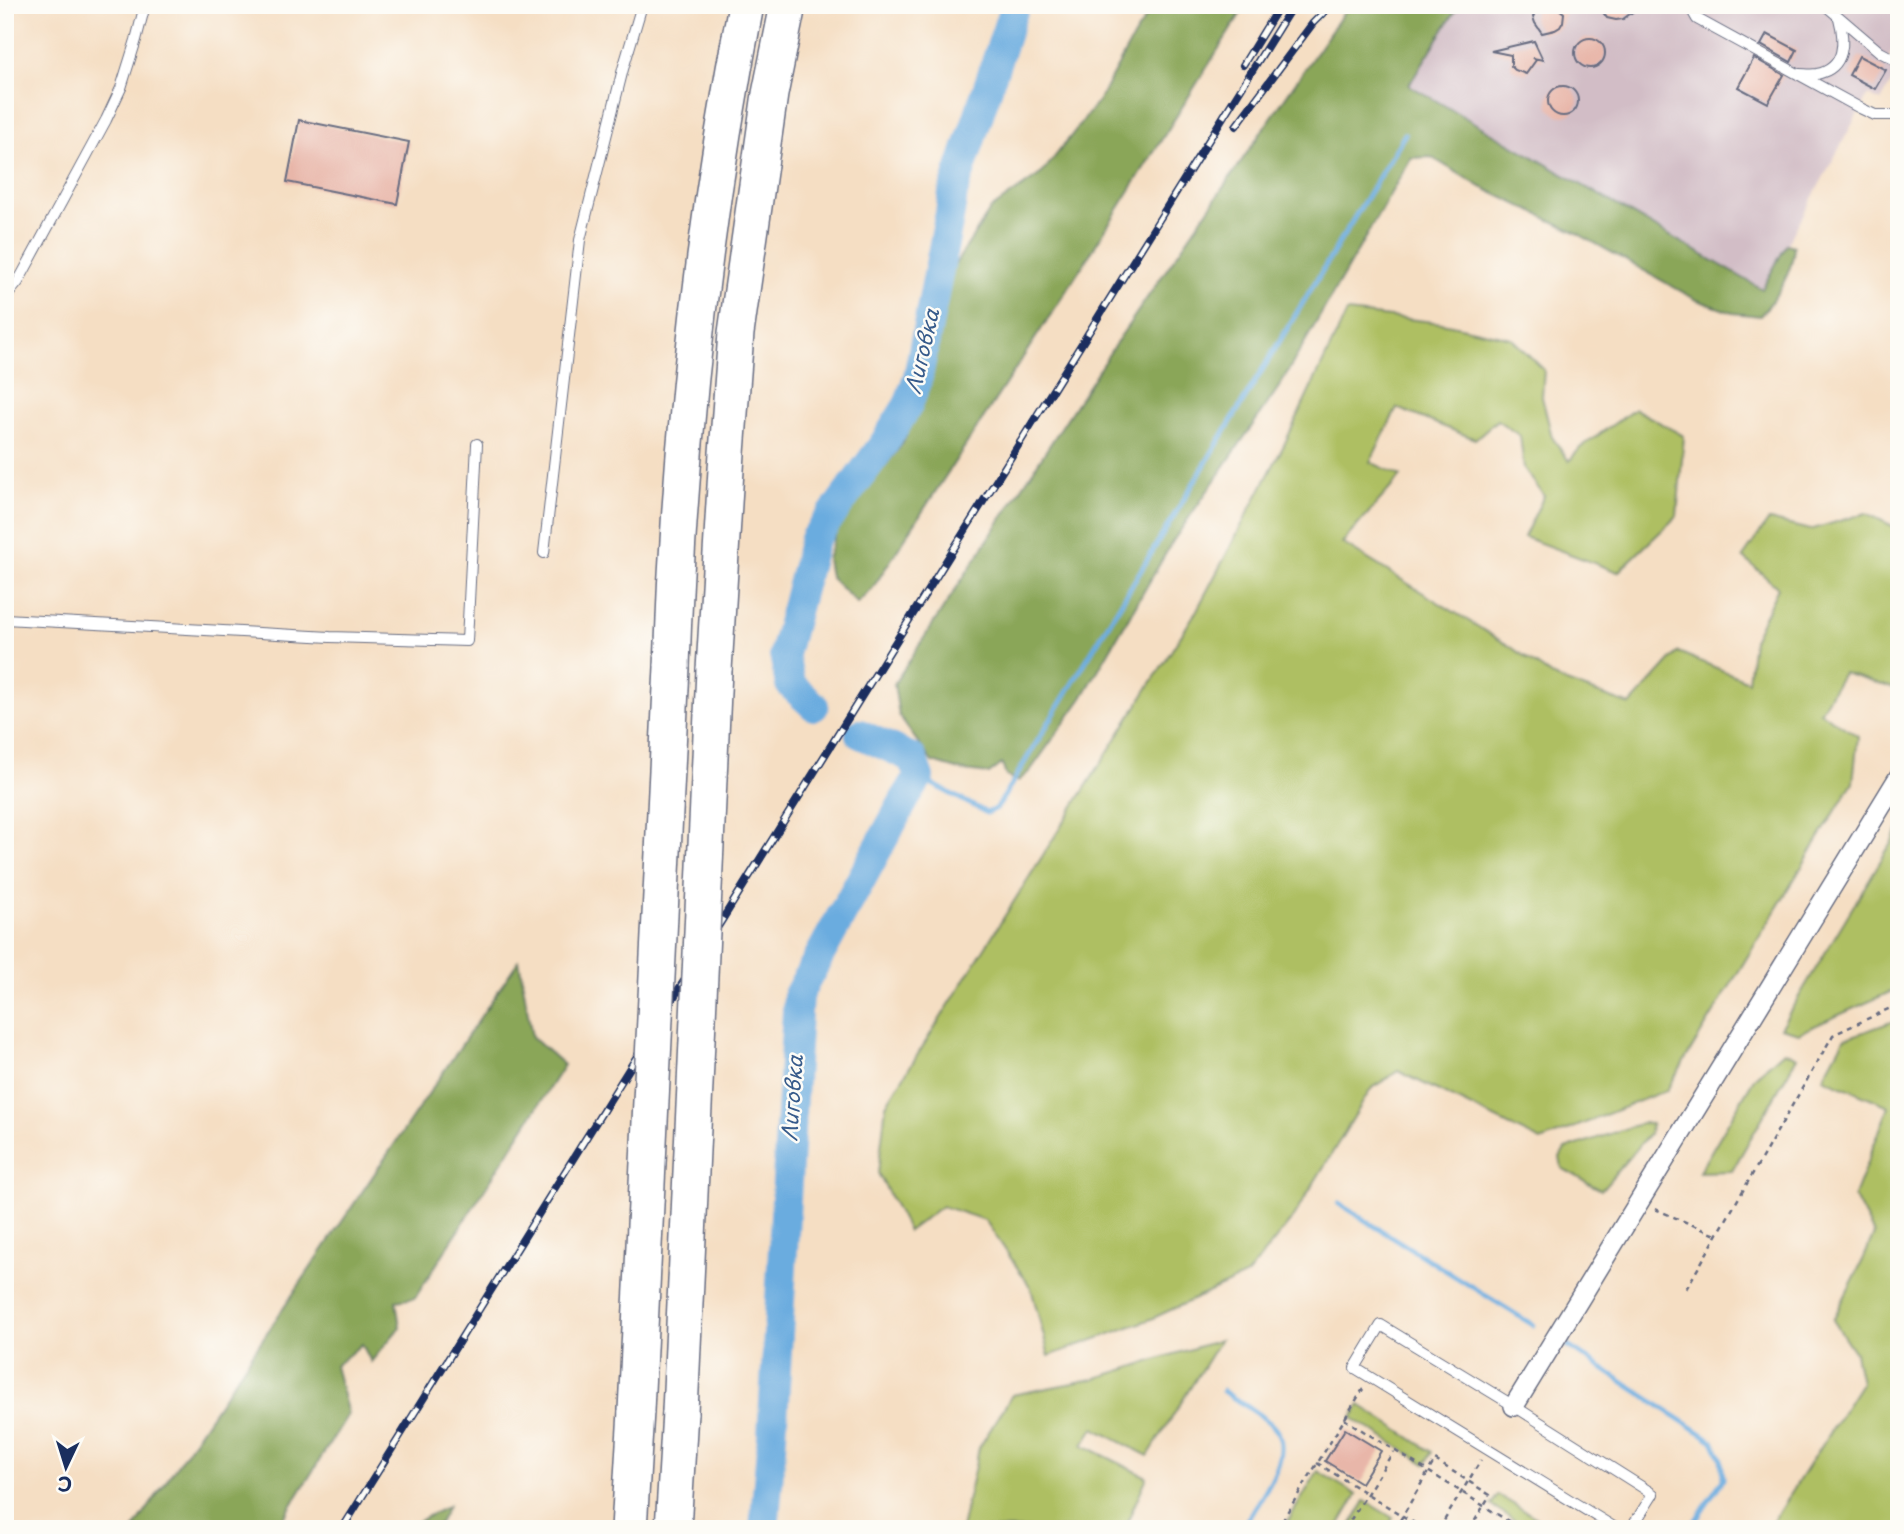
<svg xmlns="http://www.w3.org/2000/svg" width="1904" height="1534" font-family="'Playpen Sans',sans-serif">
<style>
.industrial{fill:#d2bdc6}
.green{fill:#aebf62;stroke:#647760;stroke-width:2}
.forest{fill:#8aa658;stroke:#526a5b;stroke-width:2}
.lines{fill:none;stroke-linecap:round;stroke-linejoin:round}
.stream{stroke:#6bacdf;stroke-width:5}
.river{stroke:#6bacdf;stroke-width:30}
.building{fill:#e8b6a9}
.lane-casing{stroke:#676c81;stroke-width:12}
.street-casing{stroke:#676c81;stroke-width:22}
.highway-casing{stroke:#676c81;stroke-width:38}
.path{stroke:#676c81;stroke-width:2.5;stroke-dasharray:5 5;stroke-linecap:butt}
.lane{stroke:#fff;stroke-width:10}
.street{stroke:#fff;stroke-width:19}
.highway{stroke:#fff;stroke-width:35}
.rail-casing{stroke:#1b2f5e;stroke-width:8}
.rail{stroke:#fdfcf7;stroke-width:5;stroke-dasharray:16;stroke-linecap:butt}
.highway-bridge-casing{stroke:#676c81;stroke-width:38;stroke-linecap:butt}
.highway-bridge{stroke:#fff;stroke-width:35}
.labels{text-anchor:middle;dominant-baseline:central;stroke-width:5;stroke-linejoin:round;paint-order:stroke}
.water-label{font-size:21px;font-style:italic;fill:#375b8b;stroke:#fdfcf7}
</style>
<rect width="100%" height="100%" fill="#fdfcf7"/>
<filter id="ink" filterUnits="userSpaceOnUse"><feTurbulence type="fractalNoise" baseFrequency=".0143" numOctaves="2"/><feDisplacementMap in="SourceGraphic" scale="14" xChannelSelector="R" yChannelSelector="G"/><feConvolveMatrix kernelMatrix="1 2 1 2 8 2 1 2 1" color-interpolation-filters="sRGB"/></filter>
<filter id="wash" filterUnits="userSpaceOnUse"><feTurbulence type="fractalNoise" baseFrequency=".00686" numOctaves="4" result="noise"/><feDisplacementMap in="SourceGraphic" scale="28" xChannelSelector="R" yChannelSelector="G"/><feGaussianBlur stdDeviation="1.57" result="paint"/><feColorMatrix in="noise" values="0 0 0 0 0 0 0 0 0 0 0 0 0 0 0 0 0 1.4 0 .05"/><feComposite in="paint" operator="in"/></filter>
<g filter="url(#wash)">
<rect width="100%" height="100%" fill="#f5dec3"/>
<!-- industrial -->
<polygon class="industrial" points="1459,5 1899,5 1899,38 1886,62 1899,69 1881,101 1868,95 1763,289 1409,85"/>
<!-- green -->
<g class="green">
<polygon points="1347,312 1442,323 1511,338 1544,370 1542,397 1552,437 1569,461 1580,448 1635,409 1684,436 1677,516 1618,572 1524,537 1544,496 1524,468 1520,436 1497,420 1475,439 1397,408 1370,462 1401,476 1342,543 1511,647 1555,678 1630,705 1678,652 1748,681 1753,640 1778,588 1743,557 1769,520 1810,530 1866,513 1899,529 1899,690 1843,673 1820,712 1858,736 1853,782 1667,1090 1541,1141 1398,1071 1371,1089 1292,1219 1247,1275 1151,1319 1049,1356 1031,1288 985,1220 942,1206 908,1231 878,1173 886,1105 1197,610 1284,445"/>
<polygon points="1899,830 1899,988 1799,1033 1780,1028"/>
<polygon points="1894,1021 1899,1021 1899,1529 1768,1529 1861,1383 1855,1353 1833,1320 1864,1258 1874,1234 1854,1196 1889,1106 1823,1078 1844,1039"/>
<polygon points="1784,1051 1797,1057 1732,1171 1699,1172 1755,1077"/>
<polygon points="1642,1123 1652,1124 1649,1134 1601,1190 1562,1168 1560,1158 1565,1149"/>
<polygon points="1220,1340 1148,1456 1094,1428 1083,1445 1147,1477 1124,1529 961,1529 979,1448 1012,1395 1093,1379"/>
<polygon points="1360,1405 1432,1452 1426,1464 1352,1418"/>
<polygon points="1318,1471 1357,1495 1337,1529 1283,1529"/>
<polygon points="1498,1495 1555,1529 1529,1529 1491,1505"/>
<polygon points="1365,1501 1393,1518 1387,1529 1349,1529"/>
</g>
<!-- forest -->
<g class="forest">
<polygon points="1154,5 1246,5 1085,262 872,589 857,603 830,577 827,559 836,532 866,490 903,443 922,397 946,278 991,209 1042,173 1099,100 1134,36"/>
<path d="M 1349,5 L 1459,5 L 1409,85 L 1762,289 L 1787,244 L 1794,246 C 1793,273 1777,296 1760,316 L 1733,313 L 1697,300 L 1571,230 L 1481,187 L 1431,157 L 1411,158 L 1279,387 L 1173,541 L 1082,698 L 1030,771 L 1018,781 L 1006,776 L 1002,764 L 989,774 L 964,771 L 932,762 L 899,716 L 894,684 L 1118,340 Z"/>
<polygon points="519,960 532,1037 564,1065 415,1298 396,1301 400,1327 371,1362 362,1344 335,1366 348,1414 277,1529 134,1529"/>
<polygon points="448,1506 436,1529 403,1529"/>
</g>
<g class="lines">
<!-- stream -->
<g class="stream">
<polyline points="5,23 10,5"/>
<polyline points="919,777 987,813 997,808 1405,134"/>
<polyline points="1339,1204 1533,1325"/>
<polyline points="1568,1346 1713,1441 1721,1458 1723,1479 1690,1529"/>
<path d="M 1223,1391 C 1237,1401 1261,1414 1273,1426 C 1299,1453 1256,1505 1241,1529"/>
</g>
<!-- river -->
<g class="river">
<polyline points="814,706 790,684 784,654 814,539 883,445 908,405 918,377 950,213 953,193 1015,5"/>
<polyline points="764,1529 772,1436 798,995 905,799 919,777 912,758 860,734"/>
</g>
</g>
<g id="blocks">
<!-- building -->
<g class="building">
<polygon points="1538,5 1554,5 1564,13 1563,22 1560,27 1555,30 1542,33 1535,23 1533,17"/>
<polygon points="1598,5 1642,5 1623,19 1616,20 1607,18"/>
<polygon points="1767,34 1797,50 1791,62 1761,45"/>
<circle cx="1590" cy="53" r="15"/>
<polygon points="1534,41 1543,60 1533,58 1536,60 1526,74 1515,70 1511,66 1511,55 1491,51"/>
<polygon points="1859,56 1886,70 1875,89 1849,75"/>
<polygon points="1754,58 1784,75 1768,103 1738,87"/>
<circle cx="1563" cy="101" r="15"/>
<polygon points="299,120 409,142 397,204 287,182"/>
<polygon points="1345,1429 1381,1451 1361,1483 1325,1461"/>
</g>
</g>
</g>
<g filter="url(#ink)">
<use href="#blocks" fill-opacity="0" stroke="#676c81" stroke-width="2"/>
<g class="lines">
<defs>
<g id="lane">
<polyline points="1689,5 1697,19 1860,108 1875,115 1899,115"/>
<polyline points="1825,5 1880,52 1899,62"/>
<path d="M 1799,74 C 1805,74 1811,75 1817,74 C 1846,68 1845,41 1839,18"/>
<polyline points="5,298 18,282 106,120 121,88 136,40 145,5"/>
<polyline points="544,553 580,240 623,69 642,5"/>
<polyline points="5,619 330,637 467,641 477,444"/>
<polyline points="1617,1529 1355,1368 1381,1325 1514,1406 1653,1494 1631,1529"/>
</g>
<polyline id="street" points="1514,1406 1899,777"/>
<g id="highway">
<path d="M 672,667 C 679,445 703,224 746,5"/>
<polyline points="714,670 727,453 736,333 770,94 788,5"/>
<polyline points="629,1529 636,1411"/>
<polyline points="673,1529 680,1412"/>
</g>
</defs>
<!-- lane casing -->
<use href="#lane" class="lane-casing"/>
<!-- street casing -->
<use href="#street" class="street-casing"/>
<!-- highway casing -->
<use href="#highway" class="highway-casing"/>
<!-- path -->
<g class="path">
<polyline points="1655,1209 1716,1235"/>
<polyline points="1686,1289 1833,1035 1899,1004"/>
<polyline points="1344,1419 1521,1529"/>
<polyline points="1317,1463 1424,1529"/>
<polyline points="1277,1529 1363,1389"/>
<polyline points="1345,1529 1393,1452"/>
<polyline points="1395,1529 1435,1460 1490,1495 1470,1529"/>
<polyline points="1439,1529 1481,1460"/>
</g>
<!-- lane -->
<use href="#lane" class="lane"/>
<!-- street -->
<use href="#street" class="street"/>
<!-- highway -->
<use href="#highway" class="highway"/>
<defs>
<g id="rail">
<polyline points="1243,65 1280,5"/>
<polyline points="1236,126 1313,23 1331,5"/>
<polyline points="342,1529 1293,5"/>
</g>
</defs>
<!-- rail casing -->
<use href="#rail" class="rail-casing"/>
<!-- rail -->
<use href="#rail" class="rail"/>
<defs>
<g id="highway-bridge">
<polyline points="636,1411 672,667"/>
<polyline points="680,1412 714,670"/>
</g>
</defs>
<!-- highway-bridge casing -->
<use href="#highway-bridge" class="highway-bridge-casing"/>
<!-- highway-bridge -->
<use href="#highway-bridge" class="highway-bridge"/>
</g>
</g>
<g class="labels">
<!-- water labels -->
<g class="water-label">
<text transform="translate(921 351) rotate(-77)">Лиговка</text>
<text transform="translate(791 1098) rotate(-86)">Лиговка</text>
</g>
</g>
<!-- margin -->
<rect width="1904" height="1534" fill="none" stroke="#fdfcf7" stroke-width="28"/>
<!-- north arrow -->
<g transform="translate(66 1467) rotate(184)" stroke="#fdfcf7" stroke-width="5" paint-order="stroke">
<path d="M0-5L12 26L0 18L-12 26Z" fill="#1b2f5e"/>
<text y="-10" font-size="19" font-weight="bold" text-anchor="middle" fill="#1b2f5e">С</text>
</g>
</svg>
